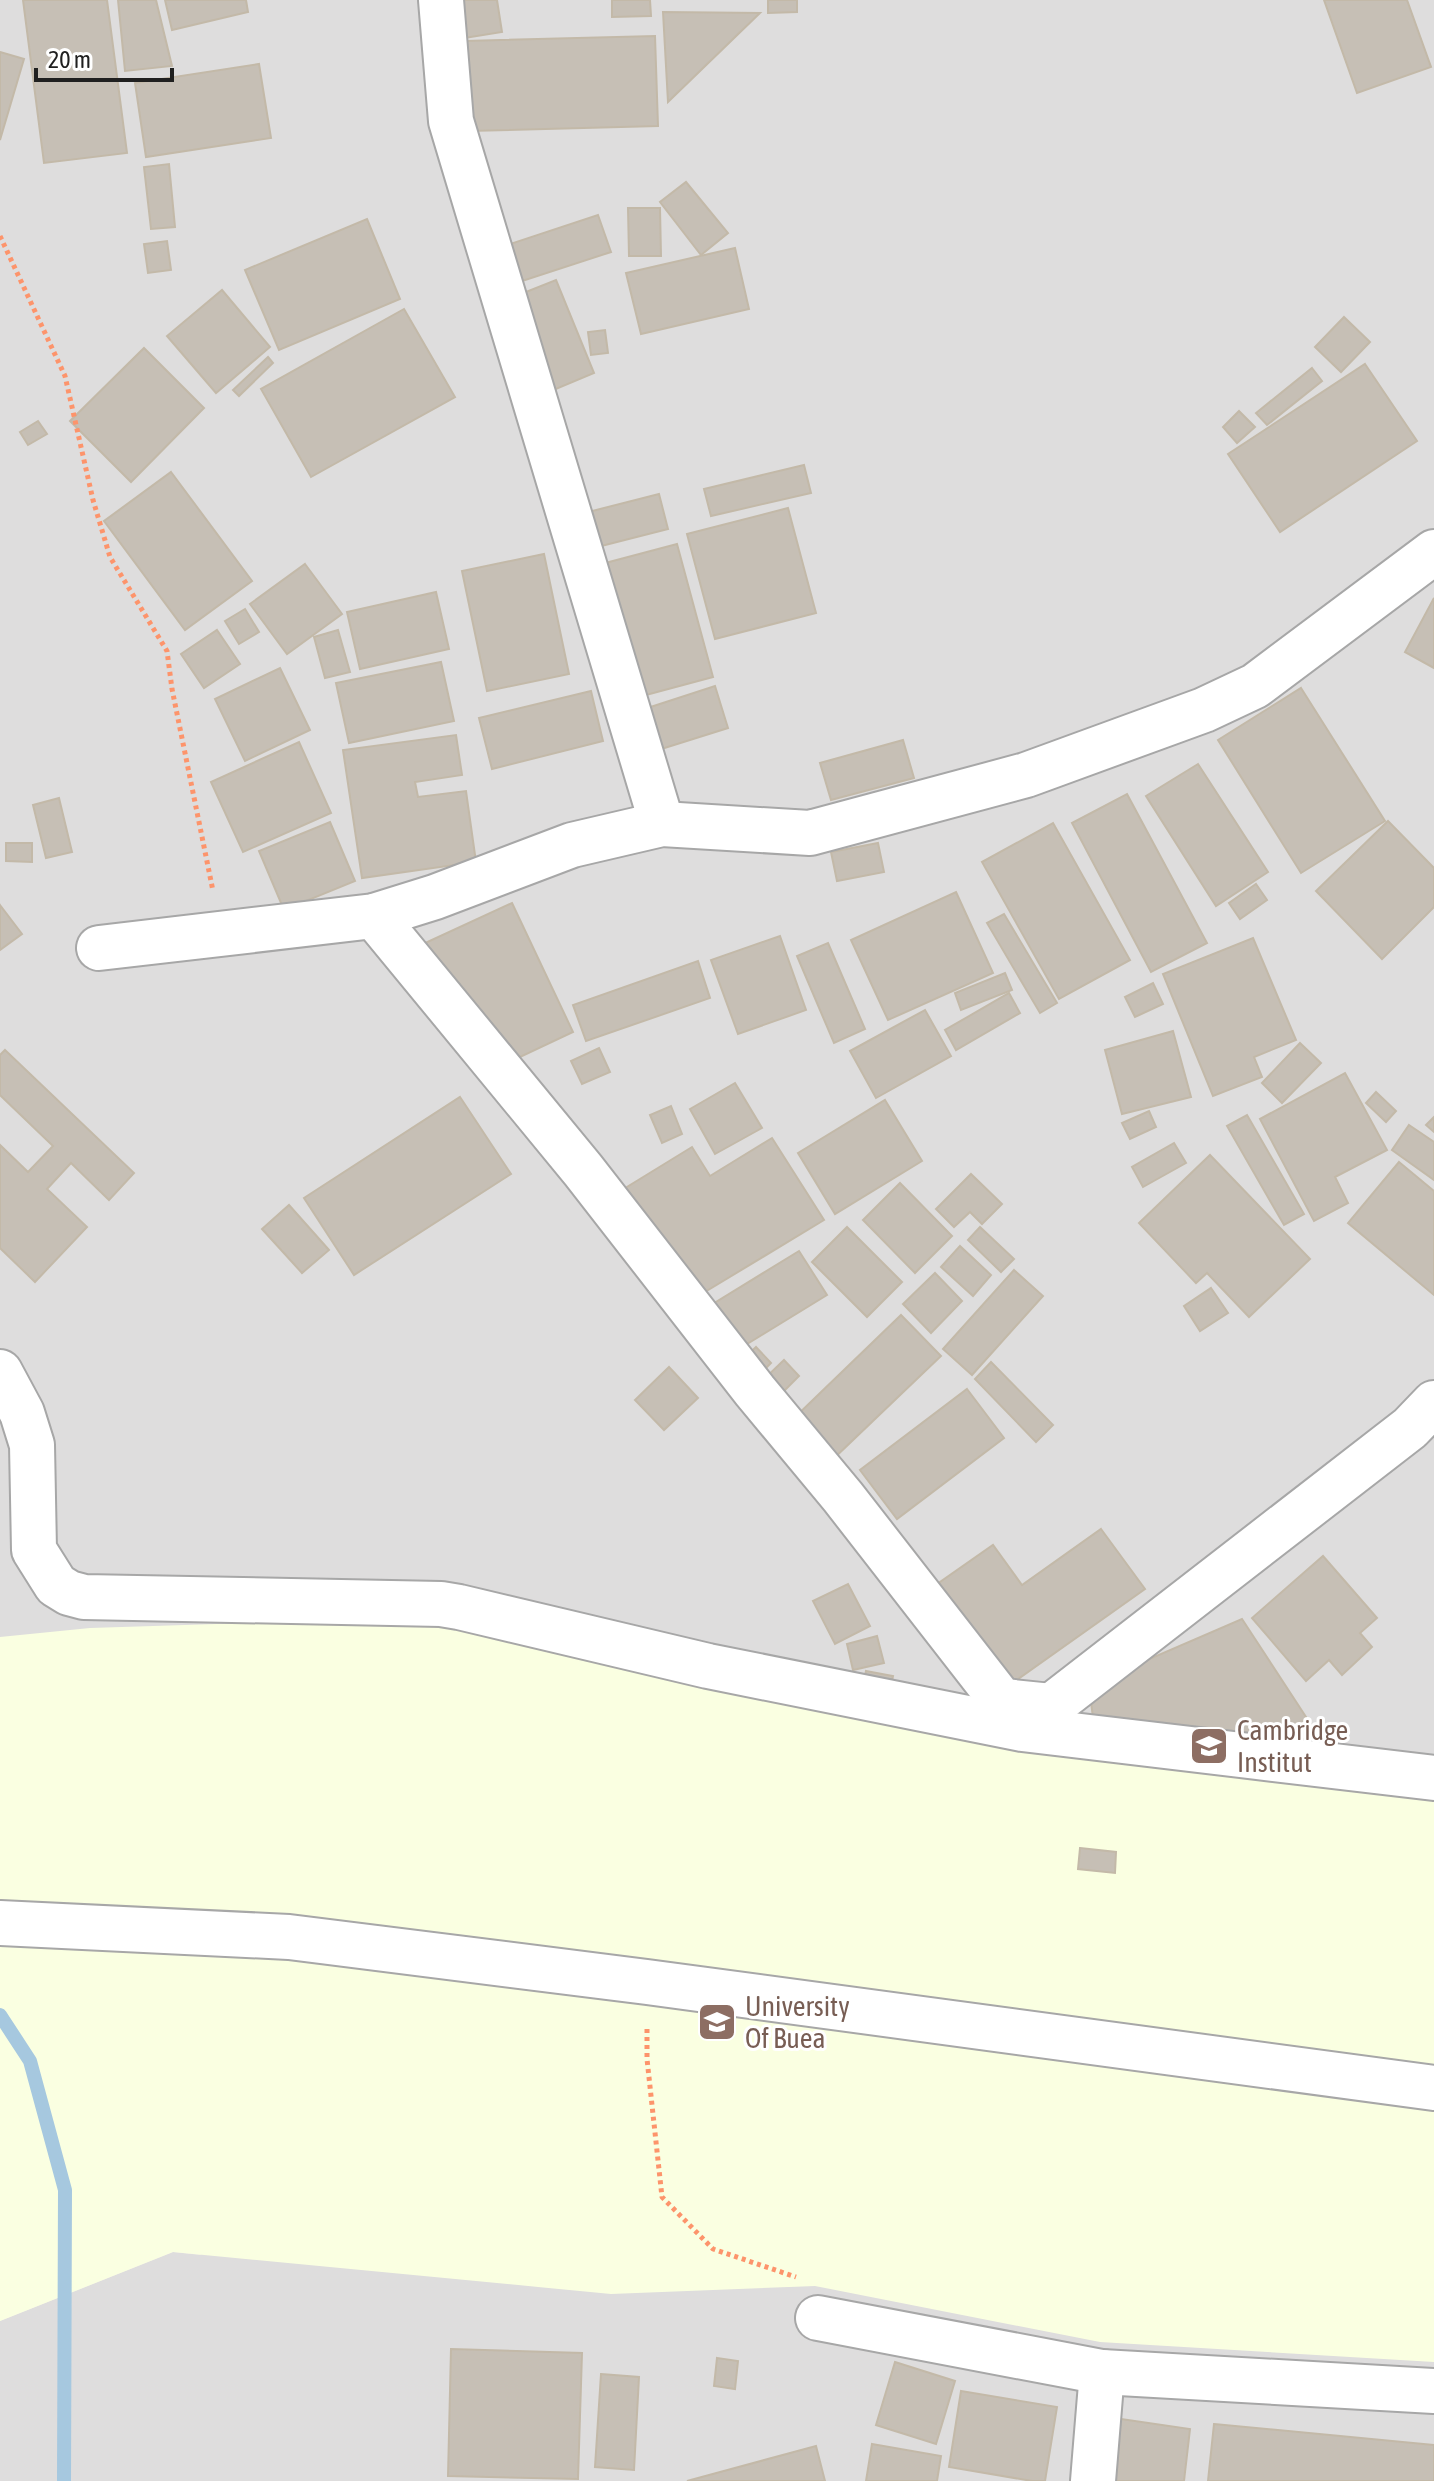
<svg xmlns="http://www.w3.org/2000/svg" width="1434" height="2481" font-family="'Asap Condensed',sans-serif">
<style>
.residential{fill:#dedddd}
.education{fill:#faffe1}
.lines{fill:none;stroke-linecap:round;stroke-linejoin:round}
.stream{stroke:#a6c8df;stroke-width:14}
.building{fill:#c6bfb5;stroke:#c3b9a8;stroke-width:2}
.street-casing{stroke:#a7a7a7;stroke-width:48}
.path{stroke:#fd946b;stroke-width:5;stroke-dasharray:4 4;stroke-linecap:butt}
.street{stroke:#fff;stroke-width:44}
.labels{text-anchor:middle;dominant-baseline:central;stroke-width:6;stroke-linejoin:round;paint-order:stroke}
.education-label{font-size:28px;fill:#785e54;stroke:#fff;text-anchor:start}
</style>
<rect width="100%" height="100%" fill="#f1efe6"/>
<!-- residential -->
<polygon class="residential" points="0,0 1434,0 1434,2481 0,2481 0,2321 173,2252 201,2255 0,1893"/>
<!-- education -->
<polygon class="education" points="437,1617 1434,1792 1434,2362 1100,2342 815,2286 611,2294 173,2252 0,2321 0,1637 90,1628"/>
<g class="lines">
<!-- stream -->
<polyline class="stream" points="0,2015 30,2061 65,2190 64,2481"/>
</g>
<!-- building -->
<g class="building">
<polygon points="23,0 107,0 127,153 44,163"/>
<polygon points="118,0 156,0 172,66 125,71"/>
<polygon points="165,0 246,0 248,12 172,30"/>
<polygon points="461,0 497,0 502,32 452,40"/>
<polygon points="612,0 650,0 651,16 612,17"/>
<polygon points="768,0 797,0 797,12 768,13"/>
<polygon points="1324,0 1407,0 1431,67 1357,93"/>
<polygon points="663,12 760,13 668,102"/>
<polygon points="655,36 658,126 468,131 465,41"/>
<polygon points="0,52 24,59 0,140"/>
<polygon points="259,64 271,138 146,157 135,83"/>
<polygon points="169,164 175,227 151,229 144,167"/>
<polygon points="686,182 728,233 701,255 660,202"/>
<polygon points="628,208 660,208 661,256 629,256"/>
<polygon points="598,215 611,252 516,283 504,246"/>
<polygon points="367,219 400,299 279,350 245,270"/>
<polygon points="167,241 171,270 148,273 144,244"/>
<polygon points="735,248 749,309 641,334 626,273"/>
<polygon points="556,280 594,373 544,394 506,300"/>
<polygon points="222,290 270,347 216,393 167,336"/>
<polygon points="404,309 455,397 311,477 261,389"/>
<polygon points="1344,317 1370,342 1341,372 1315,347"/>
<polygon points="605,330 608,353 591,355 588,332"/>
<polygon points="144,348 204,408 131,482 70,421"/>
<polygon points="268,357 273,363 239,396 233,390"/>
<polygon points="1365,364 1417,441 1280,532 1228,454"/>
<polygon points="1312,368 1322,381 1267,425 1256,413"/>
<polygon points="1239,411 1255,427 1237,443 1223,427"/>
<polygon points="38,421 47,434 28,445 20,432"/>
<polygon points="804,465 811,493 711,516 704,489"/>
<polygon points="171,472 252,581 185,630 104,521"/>
<polygon points="659,494 668,529 562,556 553,521"/>
<polygon points="788,508 816,613 715,639 687,534"/>
<polygon points="677,544 713,677 631,699 594,566"/>
<polygon points="544,554 569,674 487,691 462,571"/>
<polygon points="305,564 342,614 287,654 250,604"/>
<polygon points="436,592 449,649 360,669 347,612"/>
<polygon points="1434,598 1434,668 1405,652"/>
<polygon points="245,609 259,632 239,644 225,621"/>
<polygon points="217,630 240,664 204,688 181,654"/>
<polygon points="338,630 350,672 325,678 314,637"/>
<polygon points="441,662 454,721 349,743 336,683"/>
<polygon points="280,668 310,730 245,761 215,699"/>
<polygon points="715,686 728,728 636,757 623,716"/>
<polygon points="1301,688 1385,821 1301,873 1218,740"/>
<polygon points="591,691 603,741 492,769 479,718"/>
<polygon points="456,735 462,775 415,782 418,797 466,791 476,862 362,878 343,750"/>
<polygon points="903,740 914,778 831,800 820,763"/>
<polygon points="299,742 331,813 243,852 211,782"/>
<polygon points="1198,764 1268,872 1216,906 1146,796"/>
<polygon points="1127,794 1207,943 1151,972 1072,823"/>
<polygon points="59,798 72,852 46,858 33,805"/>
<polygon points="1388,821 1434,868 1434,907 1382,959 1316,891"/>
<polygon points="330,822 355,881 284,910 259,851"/>
<polygon points="1053,823 1130,960 1059,999 982,862"/>
<polygon points="6,843 32,843 32,862 6,861"/>
<polygon points="878,843 884,872 837,881 831,852"/>
<polygon points="1256,884 1267,900 1240,919 1229,903"/>
<polygon points="956,892 993,973 888,1020 851,940"/>
<polygon points="512,903 573,1032 484,1074 423,944"/>
<polygon points="0,905 22,934 0,950"/>
<polygon points="1004,914 1057,1003 1040,1013 987,923"/>
<polygon points="780,936 806,1010 738,1034 711,960"/>
<polygon points="1253,938 1296,1040 1254,1057 1262,1077 1213,1096 1163,974"/>
<polygon points="828,943 865,1029 834,1043 797,956"/>
<polygon points="698,961 710,998 586,1041 573,1005"/>
<polygon points="1005,973 1012,990 961,1010 955,993"/>
<polygon points="1153,983 1163,1004 1135,1017 1125,997"/>
<polygon points="1009,993 1020,1013 956,1050 945,1030"/>
<polygon points="925,1010 951,1056 876,1098 850,1051"/>
<polygon points="1173,1031 1191,1097 1122,1114 1105,1050"/>
<polygon points="1300,1043 1321,1063 1282,1103 1262,1083"/>
<polygon points="599,1048 610,1072 582,1084 571,1061"/>
<polygon points="5,1050 134,1173 109,1200 71,1163 47,1189 87,1227 35,1282 0,1248 0,1145 28,1172 53,1146 0,1095 0,1055"/>
<polygon points="1345,1073 1387,1150 1335,1177 1348,1203 1314,1221 1260,1119"/>
<polygon points="735,1083 762,1128 715,1154 690,1109"/>
<polygon points="1376,1092 1396,1111 1386,1122 1366,1103"/>
<polygon points="460,1097 511,1174 354,1275 304,1198"/>
<polygon points="885,1100 922,1161 835,1214 798,1153"/>
<polygon points="671,1106 682,1134 662,1143 650,1115"/>
<polygon points="1149,1111 1156,1127 1130,1139 1122,1123"/>
<polygon points="1247,1115 1304,1214 1284,1225 1227,1126"/>
<polygon points="1434,1117 1434,1132 1426,1125"/>
<polygon points="1409,1125 1434,1142 1434,1180 1392,1150"/>
<polygon points="772,1138 824,1220 690,1301 622,1190 692,1147 710,1176"/>
<polygon points="1174,1143 1186,1163 1143,1187 1132,1167"/>
<polygon points="1210,1155 1310,1259 1249,1317 1207,1273 1196,1283 1139,1223"/>
<polygon points="1399,1162 1434,1191 1434,1295 1348,1223"/>
<polygon points="971,1174 1002,1204 982,1224 970,1212 954,1227 936,1209"/>
<polygon points="900,1183 952,1236 915,1273 863,1220"/>
<polygon points="289,1205 329,1250 302,1273 262,1229"/>
<polygon points="847,1227 902,1282 867,1317 812,1262"/>
<polygon points="980,1227 1014,1259 1001,1272 968,1240"/>
<polygon points="960,1246 991,1275 973,1296 941,1267"/>
<polygon points="799,1251 827,1295 726,1357 698,1313"/>
<polygon points="1014,1270 1043,1296 972,1375 943,1349"/>
<polygon points="935,1273 962,1301 931,1333 903,1304"/>
<polygon points="1211,1288 1228,1313 1200,1331 1184,1306"/>
<polygon points="901,1315 941,1356 830,1462 791,1421"/>
<polygon points="756,1347 771,1363 743,1391 727,1375"/>
<polygon points="784,1360 799,1376 773,1402 757,1386"/>
<polygon points="991,1362 1053,1425 1036,1442 975,1379"/>
<polygon points="669,1367 698,1398 664,1430 635,1400"/>
<polygon points="967,1389 1004,1438 897,1519 860,1470"/>
<polygon points="1101,1529 1145,1589 983,1704 910,1603 993,1545 1022,1585"/>
<polygon points="1323,1556 1377,1618 1360,1633 1372,1647 1342,1675 1329,1660 1306,1681 1252,1618"/>
<polygon points="848,1584 870,1626 835,1644 813,1601"/>
<polygon points="1242,1619 1308,1720 1290,1750 1094,1726 1089,1685"/>
<polygon points="877,1636 884,1663 853,1670 847,1644"/>
<polygon points="866,1671 893,1676 888,1700 861,1693"/>
<polygon points="1080,1848 1116,1852 1115,1873 1078,1869"/>
<polygon points="451,2349 582,2353 578,2479 448,2476"/>
<polygon points="717,2358 738,2361 735,2389 714,2386"/>
<polygon points="895,2362 955,2381 936,2444 876,2425"/>
<polygon points="601,2374 639,2377 634,2470 595,2467"/>
<polygon points="961,2391 1057,2407 1045,2481 1032,2481 949,2467"/>
<polygon points="1121,2419 1190,2429 1184,2481 1113,2481"/>
<polygon points="1214,2424 1434,2445 1434,2481 1208,2481"/>
<polygon points="872,2444 941,2456 937,2481 866,2481"/>
<polygon points="816,2446 825,2481 687,2481"/>
</g>
<g class="lines">
<defs>
<g id="street">
<polyline points="441,0 451,121 662,824"/>
<polyline points="374,916 583,1170 755,1391 843,1497 997,1695 1004,1701 1051,1706"/>
<polyline points="99,948 374,916 435,897 572,845 662,824 810,833 1026,775 1204,710 1255,686 1434,552"/>
<polyline points="0,1372 22,1413 32,1445 34,1550 56,1585 69,1593 84,1597 441,1604 459,1607 708,1666 1022,1729 1434,1778"/>
<polyline points="1028,1724 1410,1428 1434,1403"/>
<polyline points="0,1923 289,1937 647,1982 1434,2088"/>
<polyline points="818,2318 1102,2372 1434,2391"/>
<polyline points="1093,2481 1102,2372"/>
</g>
</defs>
<!-- street casing -->
<use href="#street" class="street-casing"/>
<!-- path -->
<g class="path">
<polyline points="0,236 65,376 93,500 110,557 167,651 172,689 213,891"/>
<polyline points="647,2029 647,2059 662,2197 713,2249 796,2277"/>
</g>
<!-- street -->
<use href="#street" class="street"/>
</g>
<!-- icons -->
<defs>
<symbol id="school-square" viewBox="-11 -11 22 22"><rect x="-9" y="-9" width="18" height="18" rx="4" fill="#8d6e63" stroke="#fff"/><path d="M0-5L7-2L0 1L-7-2ZM-4 1L0 2.5L4 1V4Q0 6-4 4Z" fill="#fff"/></symbol>
<symbol id="university-square" viewBox="-11 -11 22 22"><rect x="-9" y="-9" width="18" height="18" rx="4" fill="#8d6e63" stroke="#fff"/><path d="M0-5L7-2L0 1L-7-2ZM-4 1L0 2.5L4 1V4Q0 6-4 4Z" fill="#fff"/></symbol>
</defs>
<g fill-rule="evenodd">
<use href="#school-square" x="1187" y="1724" width="44" height="44"/>
<use href="#university-square" x="695" y="2000" width="44" height="44"/>
</g>
<g class="labels">
<!-- education labels -->
<g class="education-label">
<text x="1237" y="1730">Cambridge<tspan x="1237" dy="32">Institut</tspan></text>
<text x="745" y="2006">University<tspan x="745" dy="32">Of Buea</tspan></text>
</g>
</g>
<!-- scale -->
<path d="M36 68v12h136v-12" fill="none" stroke="#202020" stroke-width="4"/>
<text x="48" y="68" font-size="24" fill="#202020" stroke="#ffffff" stroke-width="6" paint-order="stroke">20 m</text>
</svg>
